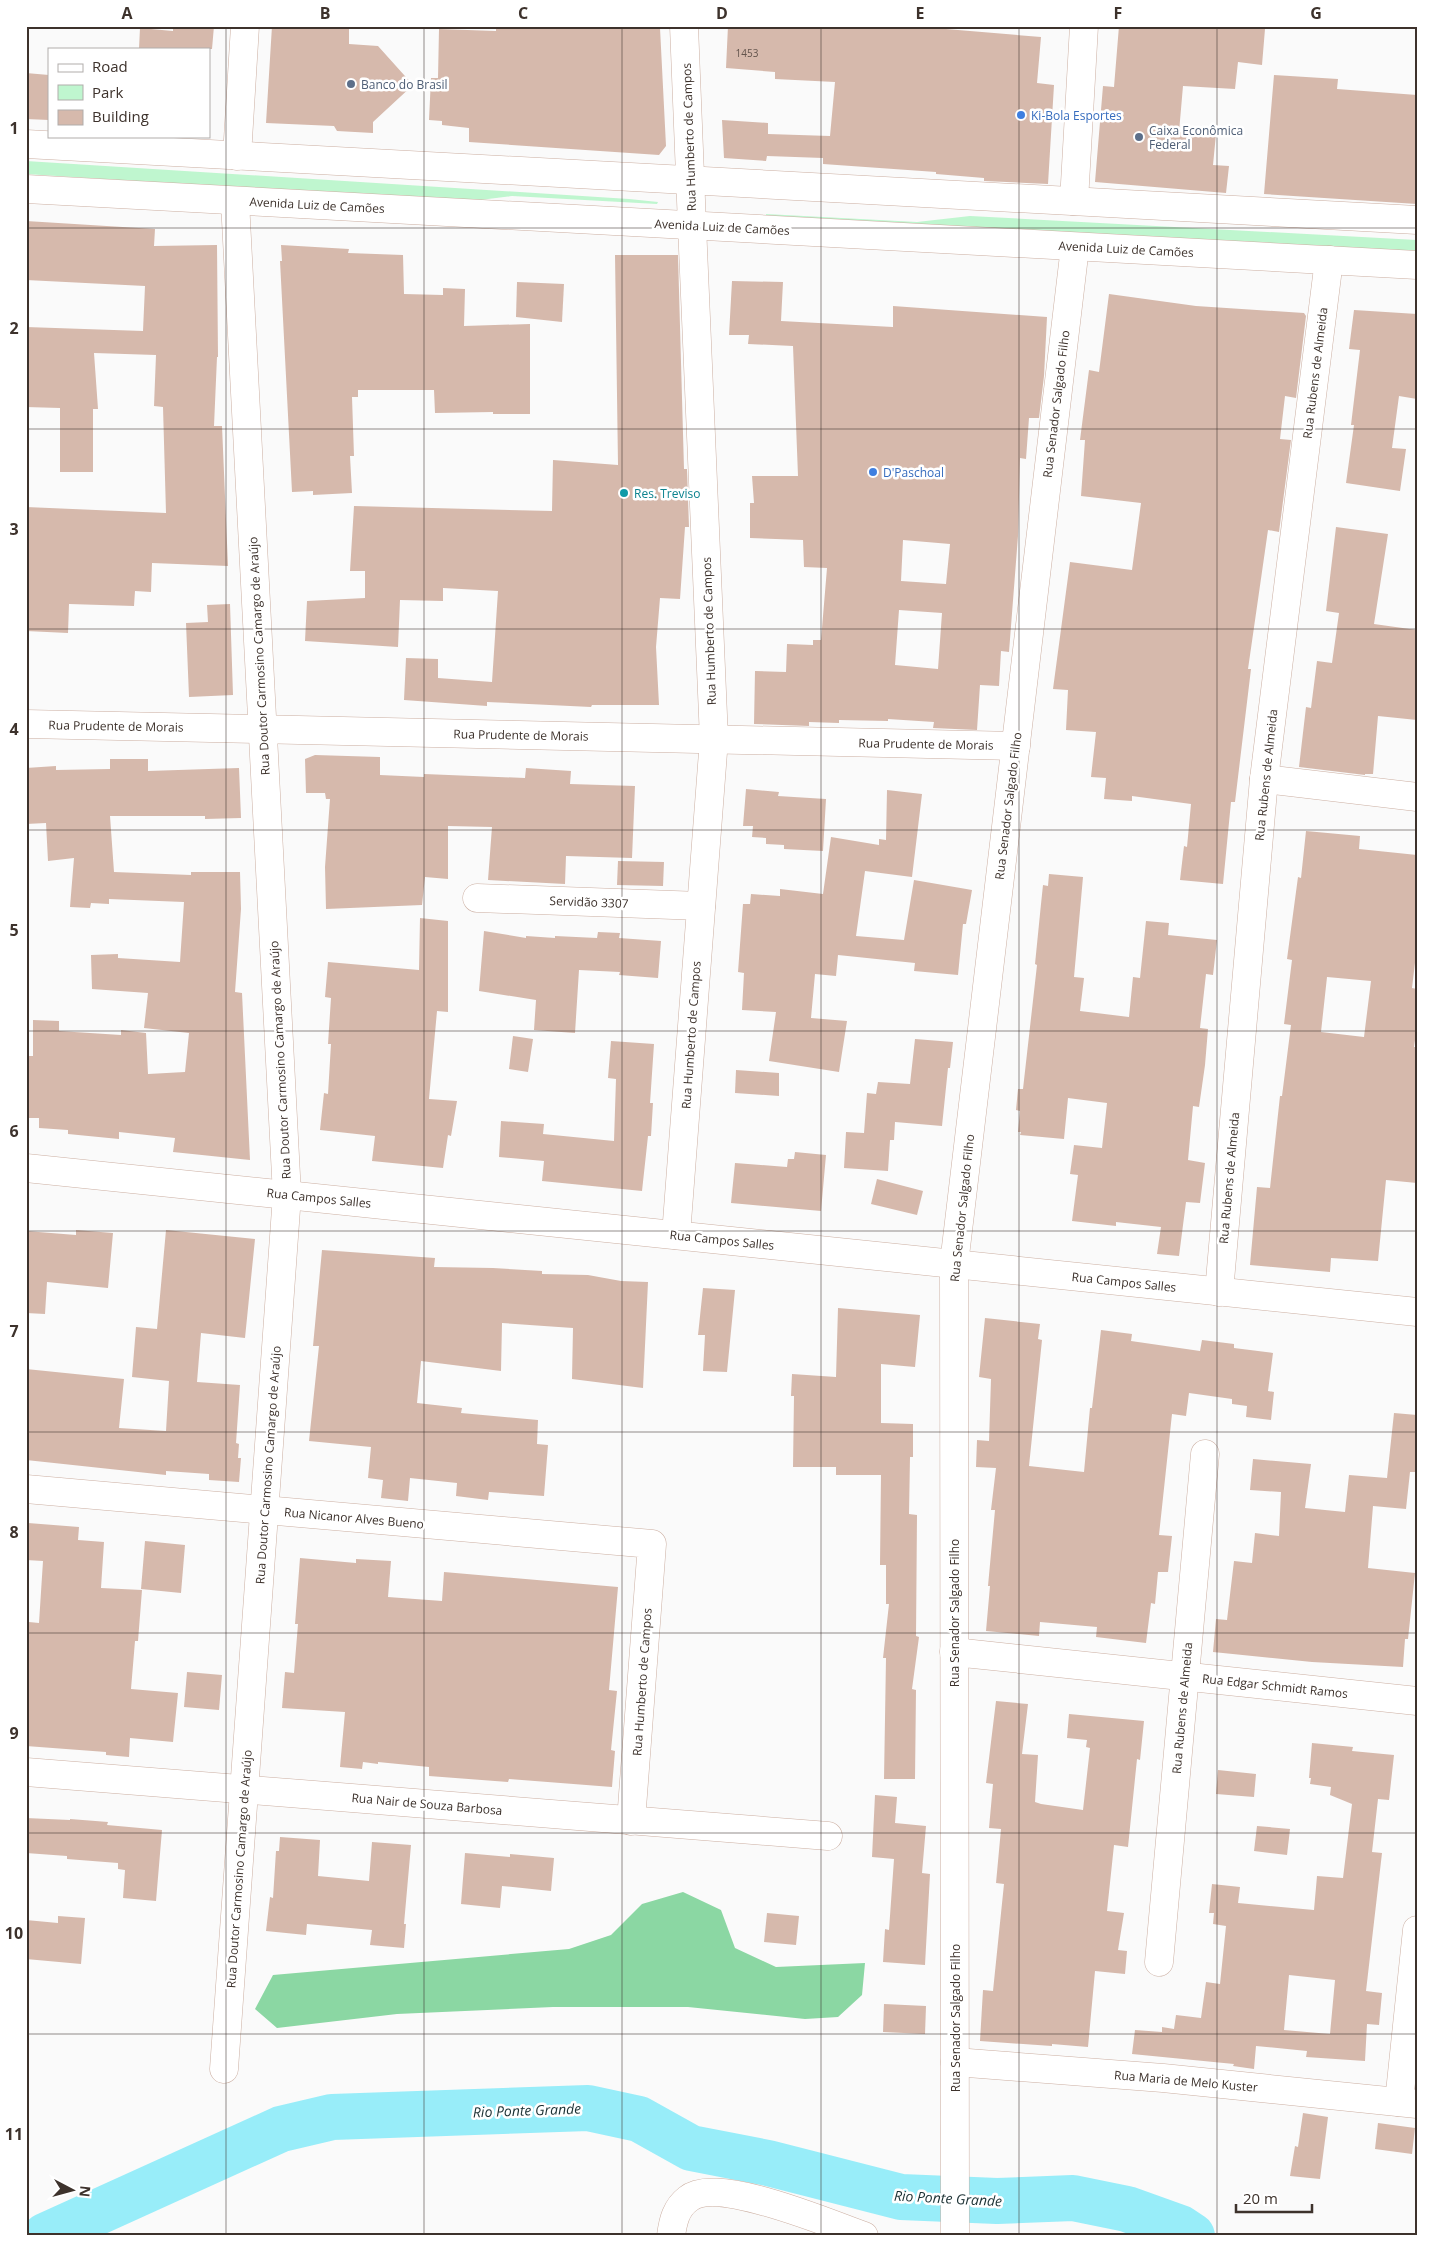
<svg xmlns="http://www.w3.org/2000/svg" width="1443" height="2262" font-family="'Open Sans',sans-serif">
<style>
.green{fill:#bff6cf}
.forest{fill:#8bd7a3}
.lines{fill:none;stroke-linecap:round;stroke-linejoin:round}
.river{stroke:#98edf9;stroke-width:46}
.building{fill:#d6b9ac;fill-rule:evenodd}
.street-casing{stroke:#ccafa2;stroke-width:29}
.secondary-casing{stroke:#ccafa2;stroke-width:29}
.primary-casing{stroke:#ccafa2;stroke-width:29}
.street{stroke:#fff;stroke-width:28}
.secondary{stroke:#fff;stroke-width:28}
.primary{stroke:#fff;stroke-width:28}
.grid{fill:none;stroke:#3d322c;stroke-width:1;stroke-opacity:0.55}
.service-dot{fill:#5c6f8a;stroke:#fff;stroke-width:2}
.shop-dot{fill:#3f7fe0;stroke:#fff;stroke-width:2}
.culture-dot{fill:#0f9aa8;stroke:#fff;stroke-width:2}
.labels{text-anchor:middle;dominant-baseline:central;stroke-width:5;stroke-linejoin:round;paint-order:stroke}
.number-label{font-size:10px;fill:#63544c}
.service-label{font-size:12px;fill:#4e5e75;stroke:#fff;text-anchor:start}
.shop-label{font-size:12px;fill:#366cbe;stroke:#fff;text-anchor:start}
.street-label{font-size:12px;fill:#3d322c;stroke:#fff}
.culture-label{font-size:12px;fill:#0d838f;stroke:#fff;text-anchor:start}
.water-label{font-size:14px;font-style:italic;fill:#1b3033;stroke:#fff}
.neatline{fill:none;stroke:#3d322c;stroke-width:2}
.grid-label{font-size:16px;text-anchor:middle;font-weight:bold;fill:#3d322c}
</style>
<rect width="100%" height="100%" fill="#fafafa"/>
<!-- green -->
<g class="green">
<polygon points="26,161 629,199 658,202 657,204 512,196 464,202 26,174"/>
<polygon points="766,214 917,222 970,216 1417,240 1417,254 766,216"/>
</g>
<!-- forest -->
<polygon class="forest" points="683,1892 721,1910 735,1948 776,1967 865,1963 862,1995 838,2017 805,2019 688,2007 553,2007 397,2014 277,2028 255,2009 273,1975 569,1949 611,1935 642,1904"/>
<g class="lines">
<!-- river -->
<polyline class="river" points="45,2236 281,2129 332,2117 588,2108 639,2119 691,2148 768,2163 901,2197 997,2201 1073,2198 1127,2209 1180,2228 1192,2236"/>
</g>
<!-- building -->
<g class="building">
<polygon points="173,26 214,26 212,49 139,49 140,28 173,31"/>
<polygon points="272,26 349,26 349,44 378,46 413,85 373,122 373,133 337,131 334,126 266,123"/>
<polygon points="496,26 660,28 666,146 659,155 469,142 469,128 442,125 442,121 429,120 431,78 438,78 439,29 496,31"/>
<polygon points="728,26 935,26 934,28 1041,37 1037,83 1054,85 1048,184 984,181 984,178 936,174 936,172 823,164 823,158 767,156 766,161 724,158 722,120 768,123 768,134 830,136 835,82 775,79 775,72 726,68"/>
<polygon points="1119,26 1236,26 1265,29 1262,65 1238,62 1235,89 1183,86 1179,132 1216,134 1213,165 1229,166 1226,193 1095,182 1103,86 1114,87"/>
<polygon points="26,73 49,75 49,120 26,119"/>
<polygon points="1274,75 1338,79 1337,89 1417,95 1417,204 1264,194"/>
<polygon points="26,221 155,229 154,246 217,245 218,357 217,357 214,426 222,426 228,566 152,563 151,592 135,591 134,606 69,604 68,633 26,631 26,507 166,513 163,407 154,406 156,355 94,353 98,409 93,409 93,472 60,472 60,408 26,407 26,327 143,331 145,286 26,280"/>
<polygon points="281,245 349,249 348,253 403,255 404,294 443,295 443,288 465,289 464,326 530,324 530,414 493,414 493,412 435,413 434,390 358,390 358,397 352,397 354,456 350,456 352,493 313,495 313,491 292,492 280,261 282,261"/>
<polygon points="615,255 678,255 684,469 687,469 689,527 685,527 680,599 660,598 656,647 659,705 592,705 591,707 487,702 487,706 404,700 406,658 438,659 438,678 492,682 498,591 443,588 443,601 400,600 398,647 305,641 307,601 365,598 365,571 350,571 354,506 552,511 553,460 618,465"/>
<path d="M 732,281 L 783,282 L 781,321 L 893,327 L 893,306 L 1047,317 L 1044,376 L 1039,418 L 1029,418 L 1026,459 L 1020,458 L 1018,536 L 1009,652 L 1001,651 L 999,686 L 980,685 L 977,730 L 933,728 L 934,722 L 888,719 L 888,721 L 839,720 L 839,723 L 809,722 L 809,726 L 754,724 L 755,671 L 786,672 L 787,644 L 813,645 L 813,640 L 821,640 L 827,568 L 804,567 L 803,540 L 750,538 L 750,503 L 754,503 L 752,476 L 798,476 L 793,346 L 748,344 L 749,335 L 729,335 ZM 903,540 L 950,544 L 946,584 L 901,581 ZM 899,610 L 942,613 L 938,669 L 895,665 Z"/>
<polygon points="517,282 564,284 562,322 516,317"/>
<polygon points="1109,294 1196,306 1304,313 1306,316 1296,398 1285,396 1280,439 1291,440 1279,532 1268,530 1248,669 1251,669 1235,802 1231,802 1223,884 1180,880 1184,846 1187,847 1191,804 1132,796 1132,801 1104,799 1106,778 1091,777 1096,732 1066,730 1068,690 1053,689 1070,562 1132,570 1141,503 1081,496 1085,440 1080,440 1089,370 1099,372"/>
<polygon points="1354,310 1417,314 1417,399 1399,396 1392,448 1406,449 1400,491 1346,483 1354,425 1351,425 1360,350 1349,349"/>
<polygon points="1336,527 1388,534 1374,624 1417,630 1417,720 1378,716 1373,774 1365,774 1365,775 1299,767 1306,707 1311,708 1317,661 1332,663 1339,613 1326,611"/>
<polygon points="230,604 233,695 189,697 186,623 208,622 207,605"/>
<polygon points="315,755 380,757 380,775 424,777 424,774 525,778 526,768 571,771 570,784 635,786 632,858 566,856 565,884 488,880 492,827 448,826 448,879 425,877 422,905 326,909 325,867 330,799 326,799 325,793 306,793 305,759"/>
<polygon points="110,759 148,759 148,771 239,768 241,818 205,819 205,816 110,816 114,872 191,875 191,872 240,872 241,909 235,992 242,993 250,1160 173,1152 175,1138 119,1132 119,1139 68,1134 68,1130 39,1128 39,1118 26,1118 26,1056 33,1056 33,1020 59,1021 59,1031 121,1035 121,1030 146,1033 148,1074 185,1072 189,1033 144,1028 148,993 92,989 91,955 118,954 118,958 180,962 184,902 109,899 109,904 91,903 90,908 70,907 74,858 48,861 46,823 26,824 26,768 56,766 56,770 110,769"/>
<polygon points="746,789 779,792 778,796 826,799 823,851 784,849 784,845 766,844 766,838 752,837 753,826 743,826"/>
<polygon points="887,790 922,794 912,877 865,871 856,936 904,940 914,880 972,890 966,924 963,924 958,975 914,971 915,963 838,955 836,976 815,974 811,1018 847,1021 839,1072 769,1061 776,1012 742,1010 744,973 738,972 743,904 750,904 751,894 780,896 780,889 823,894 831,837 879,845 879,839 886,840"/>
<path d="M 1306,831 L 1360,836 L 1359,849 L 1417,855 L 1417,946 L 1412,988 L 1417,989 L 1417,1027 L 1414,1047 L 1417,1047 L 1417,1183 L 1386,1180 L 1378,1261 L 1331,1258 L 1330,1272 L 1250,1265 L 1257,1187 L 1270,1188 L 1280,1096 L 1282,1096 L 1291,1025 L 1284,1024 L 1292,960 L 1287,959 L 1298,877 L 1301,878 ZM 1327,977 L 1371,981 L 1364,1037 L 1321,1032 Z"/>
<polygon points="618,861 664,862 663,886 617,885"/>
<polygon points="1049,874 1083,877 1074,977 1084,978 1080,1011 1129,1017 1133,977 1140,978 1146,921 1169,923 1168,935 1217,940 1213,975 1206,974 1200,1028 1208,1029 1205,1065 1199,1107 1193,1106 1188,1160 1205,1163 1200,1203 1186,1202 1179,1256 1157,1254 1161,1227 1116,1222 1116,1226 1072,1221 1078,1175 1070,1174 1074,1145 1102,1148 1107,1103 1068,1098 1064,1139 1020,1135 1021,1132 1018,1132 1020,1111 1016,1110 1018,1089 1023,1089 1037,965 1035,964 1041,904 1043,885 1048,886"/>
<polygon points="420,918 448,921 448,1012 437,1011 429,1099 457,1101 451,1136 448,1135 443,1168 372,1161 375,1136 320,1130 324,1093 328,1094 331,1044 328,1044 331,998 325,997 328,962 419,970"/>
<polygon points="484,931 526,938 526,936 555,938 555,936 597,938 598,932 620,933 619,938 661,941 658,978 619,975 620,972 579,970 575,1033 534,1030 536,1000 479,991"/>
<polygon points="513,1036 533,1039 528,1072 509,1069"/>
<polygon points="915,1039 953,1042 950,1068 948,1068 942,1126 895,1122 894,1140 890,1140 888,1171 844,1168 846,1132 864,1133 867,1093 876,1094 878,1082 910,1084"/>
<polygon points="611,1041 654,1044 650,1103 653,1103 651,1136 648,1136 642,1191 542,1181 544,1161 499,1157 501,1121 544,1124 543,1134 614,1141 616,1079 608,1078"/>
<polygon points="736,1070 779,1073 779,1096 735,1093"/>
<polygon points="795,1152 826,1155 821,1211 731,1203 735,1163 787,1167 788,1159 794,1159"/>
<polygon points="877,1179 923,1191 917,1215 871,1204"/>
<polygon points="76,1230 113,1233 108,1288 47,1282 45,1314 26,1313 26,1231 76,1235"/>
<polygon points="166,1230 255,1239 245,1338 201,1333 197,1382 240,1385 236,1443 239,1444 238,1458 241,1458 239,1482 209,1480 209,1474 166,1471 166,1475 26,1460 26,1369 124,1379 119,1428 166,1431 169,1381 132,1377 136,1327 157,1329"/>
<polygon points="322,1250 435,1258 434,1267 493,1268 542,1271 542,1274 588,1275 621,1281 648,1282 643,1388 572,1379 573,1328 502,1323 501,1371 421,1361 417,1403 462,1408 461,1413 538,1420 537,1444 548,1445 544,1496 489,1492 488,1500 456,1496 457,1483 410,1478 408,1501 381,1498 383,1480 368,1478 371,1447 309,1441 319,1346 313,1346"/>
<polygon points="703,1288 735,1290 727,1372 703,1371 705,1335 698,1335"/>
<polygon points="838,1308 920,1315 915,1367 881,1364 881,1423 913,1424 913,1457 910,1457 909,1514 917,1515 916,1636 919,1637 912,1689 916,1690 915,1779 884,1779 886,1658 883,1658 889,1604 886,1604 886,1565 880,1565 881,1475 836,1475 836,1467 793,1467 794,1396 791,1396 792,1374 836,1377"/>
<polygon points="985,1318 1040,1324 1038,1339 1042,1340 1029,1466 1084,1472 1090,1408 1092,1408 1101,1330 1132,1334 1131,1341 1200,1351 1202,1340 1234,1344 1234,1348 1273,1353 1268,1391 1274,1392 1271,1420 1246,1417 1247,1406 1232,1404 1232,1399 1189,1393 1186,1416 1172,1414 1159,1535 1172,1536 1168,1572 1158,1572 1155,1604 1151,1603 1146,1643 1096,1637 1097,1627 1040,1622 1039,1636 986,1631 990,1586 988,1586 995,1510 991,1510 996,1468 976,1467 977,1440 989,1441 991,1379 979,1377"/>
<polygon points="1394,1413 1417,1415 1415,1472 1410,1472 1406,1509 1373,1506 1368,1568 1415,1573 1408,1639 1405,1639 1403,1667 1312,1662 1213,1652 1216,1619 1227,1620 1234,1561 1252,1563 1255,1533 1279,1536 1281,1492 1250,1490 1253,1459 1311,1464 1305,1508 1345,1512 1349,1475 1387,1478"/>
<polygon points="28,1523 79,1527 78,1540 104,1542 101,1588 142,1590 138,1641 135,1641 131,1689 178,1693 173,1742 130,1738 129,1757 106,1755 106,1752 26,1746 29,1654 26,1652 29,1622 39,1623 43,1561 26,1560"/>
<polygon points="145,1541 185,1545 181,1593 141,1589"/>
<polygon points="300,1558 356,1563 356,1559 391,1561 388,1597 442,1601 444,1572 618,1587 609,1690 617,1691 611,1750 615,1751 612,1787 509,1779 508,1782 429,1776 429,1767 378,1762 378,1764 363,1762 362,1769 340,1767 345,1712 282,1708 285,1672 294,1673 298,1624 295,1624"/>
<polygon points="187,1672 222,1675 219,1710 184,1707"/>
<polygon points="996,1701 1028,1704 1022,1754 1038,1755 1035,1802 1041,1804 1083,1810 1090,1748 1086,1747 1087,1740 1067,1738 1069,1714 1144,1721 1140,1760 1137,1759 1128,1847 1114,1845 1107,1911 1124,1913 1118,1950 1127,1951 1125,1974 1095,1971 1088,2047 1052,2044 1052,2046 980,2041 983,1990 993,1991 1004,1884 996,1883 1001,1829 989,1828 993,1784 986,1783"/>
<path d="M 1312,1743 L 1353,1747 L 1352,1751 L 1394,1755 L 1389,1800 L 1378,1799 L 1372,1852 L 1382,1853 L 1366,1991 L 1382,1993 L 1379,2025 L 1367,2024 L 1365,2061 L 1306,2057 L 1307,2051 L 1256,2046 L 1254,2069 L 1233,2066 L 1234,2064 L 1132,2054 L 1135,2030 L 1162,2032 L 1162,2027 L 1174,2029 L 1176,2015 L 1201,2018 L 1206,1982 L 1220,1984 L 1226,1926 L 1213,1924 L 1214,1913 L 1209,1913 L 1212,1884 L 1240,1887 L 1238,1903 L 1314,1910 L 1317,1876 L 1343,1878 L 1352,1804 L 1330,1795 L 1331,1787 L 1310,1784 L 1311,1778 L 1309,1778 ZM 1289,1975 L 1335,1980 L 1330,2034 L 1284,2030 Z"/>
<polygon points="1218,1770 1256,1774 1254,1797 1216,1794"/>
<polygon points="875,1795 897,1797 895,1823 926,1826 922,1873 930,1874 925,1965 883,1962 885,1929 889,1930 894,1859 872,1857"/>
<polygon points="26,1818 70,1820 70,1819 108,1822 107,1825 162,1830 156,1901 123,1898 125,1870 118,1869 118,1863 67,1859 67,1856 26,1853"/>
<polygon points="1257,1826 1290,1829 1287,1855 1254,1851"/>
<polygon points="280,1837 320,1840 318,1876 369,1881 372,1842 411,1845 404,1924 406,1924 404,1948 370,1945 372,1930 307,1924 306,1935 266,1931 270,1897 273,1898 276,1851 279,1851"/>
<polygon points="465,1853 510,1857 510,1854 554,1858 551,1891 502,1886 500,1908 461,1904"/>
<polygon points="767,1913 799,1916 796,1945 764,1942"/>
<polygon points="58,1916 85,1918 81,1964 26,1959 26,1920 58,1923"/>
<polygon points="884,2004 926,2006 925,2034 883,2032"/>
<polygon points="1303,2113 1328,2117 1320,2179 1290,2176 1295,2146 1298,2147"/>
<polygon points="1378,2123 1415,2128 1412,2154 1375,2149"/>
</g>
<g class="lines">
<defs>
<g id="street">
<polyline points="237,156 245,26"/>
<polyline points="26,724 1016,746"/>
<polyline points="1264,779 1417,797"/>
<polyline points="477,898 701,906"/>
<polyline points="676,1235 714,739 692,225"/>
<polyline points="1219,1292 1264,779 1329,260"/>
<polyline points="26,1489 652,1544 631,1821"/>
<polyline points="954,1652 1417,1701"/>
<polyline points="26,1772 828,1836"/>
<polyline points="1159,1962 1205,1454"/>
<polyline points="955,2062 1163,2078 1417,2104"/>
<polyline points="224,2069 287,1195 235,201"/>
<polyline points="1399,2102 1417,1930"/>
<path d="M 671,2236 C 673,2221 676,2208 688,2199 C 716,2175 830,2224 864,2236"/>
<polyline points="955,2236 954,1264 1075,247"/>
</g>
<g id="secondary">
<polyline points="684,26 692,225"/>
<polyline points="1074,201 1084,26"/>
<polyline points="26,1168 1417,1312"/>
</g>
<g id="primary">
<polyline points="26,144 1417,220"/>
<polyline points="26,189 1417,265"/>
</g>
</defs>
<!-- street casing -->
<use href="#street" class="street-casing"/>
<!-- secondary casing -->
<use href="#secondary" class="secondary-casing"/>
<!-- primary casing -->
<use href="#primary" class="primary-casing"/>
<!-- street -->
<use href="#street" class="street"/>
<!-- secondary -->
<use href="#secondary" class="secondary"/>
<!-- primary -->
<use href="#primary" class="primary"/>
</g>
<!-- grid -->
<path class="grid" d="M 226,26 L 226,2236M 424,26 L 424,2236M 622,26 L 622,2236M 821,26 L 821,2236M 1019,26 L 1019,2236M 1217,26 L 1217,2236M 26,228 L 1417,228M 26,429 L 1417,429M 26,629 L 1417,629M 26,830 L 1417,830M 26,1031 L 1417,1031M 26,1231 L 1417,1231M 26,1432 L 1417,1432M 26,1633 L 1417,1633M 26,1833 L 1417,1833M 26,2034 L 1417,2034"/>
<!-- markers -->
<g class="service-dot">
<circle cx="351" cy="84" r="5"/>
<circle cx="1139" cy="137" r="5"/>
</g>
<g class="shop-dot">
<circle cx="1021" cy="115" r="5"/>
<circle cx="873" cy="472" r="5"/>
</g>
<circle class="culture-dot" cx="624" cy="493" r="5"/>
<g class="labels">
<!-- number labels -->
<g class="number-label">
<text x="747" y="53">1453</text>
</g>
<!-- service labels -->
<g class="service-label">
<text x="361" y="84">Banco do Brasil</text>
<text x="1149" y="130">Caixa Econômica<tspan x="1149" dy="14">Federal</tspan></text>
</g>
<!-- shop labels -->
<g class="shop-label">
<text x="1031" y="115">Ki-Bola Esportes</text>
<text x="883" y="472">D'Paschoal</text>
</g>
<!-- street labels -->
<g class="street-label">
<text transform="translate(689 137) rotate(-92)">Rua Humberto de Campos</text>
<text transform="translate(317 205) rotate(3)">Avenida Luiz de Camões</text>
<text transform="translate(722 227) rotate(3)">Avenida Luiz de Camões</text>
<text transform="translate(1126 249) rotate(3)">Avenida Luiz de Camões</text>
<text transform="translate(1315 373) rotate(-83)">Rua Rubens de Almeida</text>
<text transform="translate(1056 404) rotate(-83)">Rua Senador Salgado Filho</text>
<text transform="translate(709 631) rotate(-92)">Rua Humberto de Campos</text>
<text transform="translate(259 656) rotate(-93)">Rua Doutor Carmosino Camargo de Araújo</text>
<text transform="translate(116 726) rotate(1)">Rua Prudente de Morais</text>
<text transform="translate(521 735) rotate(1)">Rua Prudente de Morais</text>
<text transform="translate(926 744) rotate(1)">Rua Prudente de Morais</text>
<text transform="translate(1266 775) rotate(-84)">Rua Rubens de Almeida</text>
<text transform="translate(1008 806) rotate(-83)">Rua Senador Salgado Filho</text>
<text transform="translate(589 902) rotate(2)">Servidão 3307</text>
<text transform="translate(691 1035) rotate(-86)">Rua Humberto de Campos</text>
<text transform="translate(280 1060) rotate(-93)">Rua Doutor Carmosino Camargo de Araújo</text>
<text transform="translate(1229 1178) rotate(-85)">Rua Rubens de Almeida</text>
<text transform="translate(319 1198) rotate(6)">Rua Campos Salles</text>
<text transform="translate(962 1208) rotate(-84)">Rua Senador Salgado Filho</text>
<text transform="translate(722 1240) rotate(6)">Rua Campos Salles</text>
<text transform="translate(1124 1282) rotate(6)">Rua Campos Salles</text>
<text transform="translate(268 1465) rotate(-86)">Rua Doutor Carmosino Camargo de Araújo</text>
<text transform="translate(354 1518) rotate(5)">Rua Nicanor Alves Bueno</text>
<text transform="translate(954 1613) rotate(-90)">Rua Senador Salgado Filho</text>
<text transform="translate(642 1682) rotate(-86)">Rua Humberto de Campos</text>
<text transform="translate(1275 1686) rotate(6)">Rua Edgar Schmidt Ramos</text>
<text transform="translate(1182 1708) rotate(-85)">Rua Rubens de Almeida</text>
<text transform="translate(427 1804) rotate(5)">Rua Nair de Souza Barbosa</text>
<text transform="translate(239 1869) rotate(-86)">Rua Doutor Carmosino Camargo de Araújo</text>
<text transform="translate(955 2018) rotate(-90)">Rua Senador Salgado Filho</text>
<text transform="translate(1186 2081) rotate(5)">Rua Maria de Melo Kuster</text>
</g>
<!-- culture labels -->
<g class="culture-label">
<text x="634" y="493">Res. Treviso</text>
</g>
<!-- water labels -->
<g class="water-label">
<text transform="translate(527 2110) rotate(-2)">Rio Ponte Grande</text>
<text transform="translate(948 2198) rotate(3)">Rio Ponte Grande</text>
</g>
</g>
<!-- border -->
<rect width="1443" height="2262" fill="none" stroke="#ffffff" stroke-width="55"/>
<!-- legend -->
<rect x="48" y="48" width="162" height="90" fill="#ffffff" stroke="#b1adab"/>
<rect x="58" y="64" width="25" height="8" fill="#ffffff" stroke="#b1adab"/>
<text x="92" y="72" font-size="15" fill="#3d322c">Road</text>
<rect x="58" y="85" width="25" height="15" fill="#bff6cf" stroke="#b1adab"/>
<text x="92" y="98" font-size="15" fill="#3d322c">Park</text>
<rect x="58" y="110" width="25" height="15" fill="#d6b9ac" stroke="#b1adab"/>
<text x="92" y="122" font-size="15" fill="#3d322c">Building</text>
<!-- north arrow -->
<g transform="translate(72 2190) rotate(96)" stroke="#ffffff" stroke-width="4" paint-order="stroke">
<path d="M0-4L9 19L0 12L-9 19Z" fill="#3d322c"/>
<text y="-8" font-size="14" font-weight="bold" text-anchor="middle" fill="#3d322c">N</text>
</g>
<!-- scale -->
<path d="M1236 2204v8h76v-8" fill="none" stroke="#3d322c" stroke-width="2.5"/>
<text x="1243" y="2204" font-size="15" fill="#3d322c" stroke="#ffffff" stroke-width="4" paint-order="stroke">20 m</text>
<rect x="28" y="28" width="1388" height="2206" class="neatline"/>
<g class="grid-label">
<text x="127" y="19">A</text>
<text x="325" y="19">B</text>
<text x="523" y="19">C</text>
<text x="722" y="19">D</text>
<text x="920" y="19">E</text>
<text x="1118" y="19">F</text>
<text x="1316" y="19">G</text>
<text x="14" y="134">1</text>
<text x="14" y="334">2</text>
<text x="14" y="535">3</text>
<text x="14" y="735">4</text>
<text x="14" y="936">5</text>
<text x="14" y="1137">6</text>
<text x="14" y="1337">7</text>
<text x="14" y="1538">8</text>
<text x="14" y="1739">9</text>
<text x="14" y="1939">10</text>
<text x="14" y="2140">11</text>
</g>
</svg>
